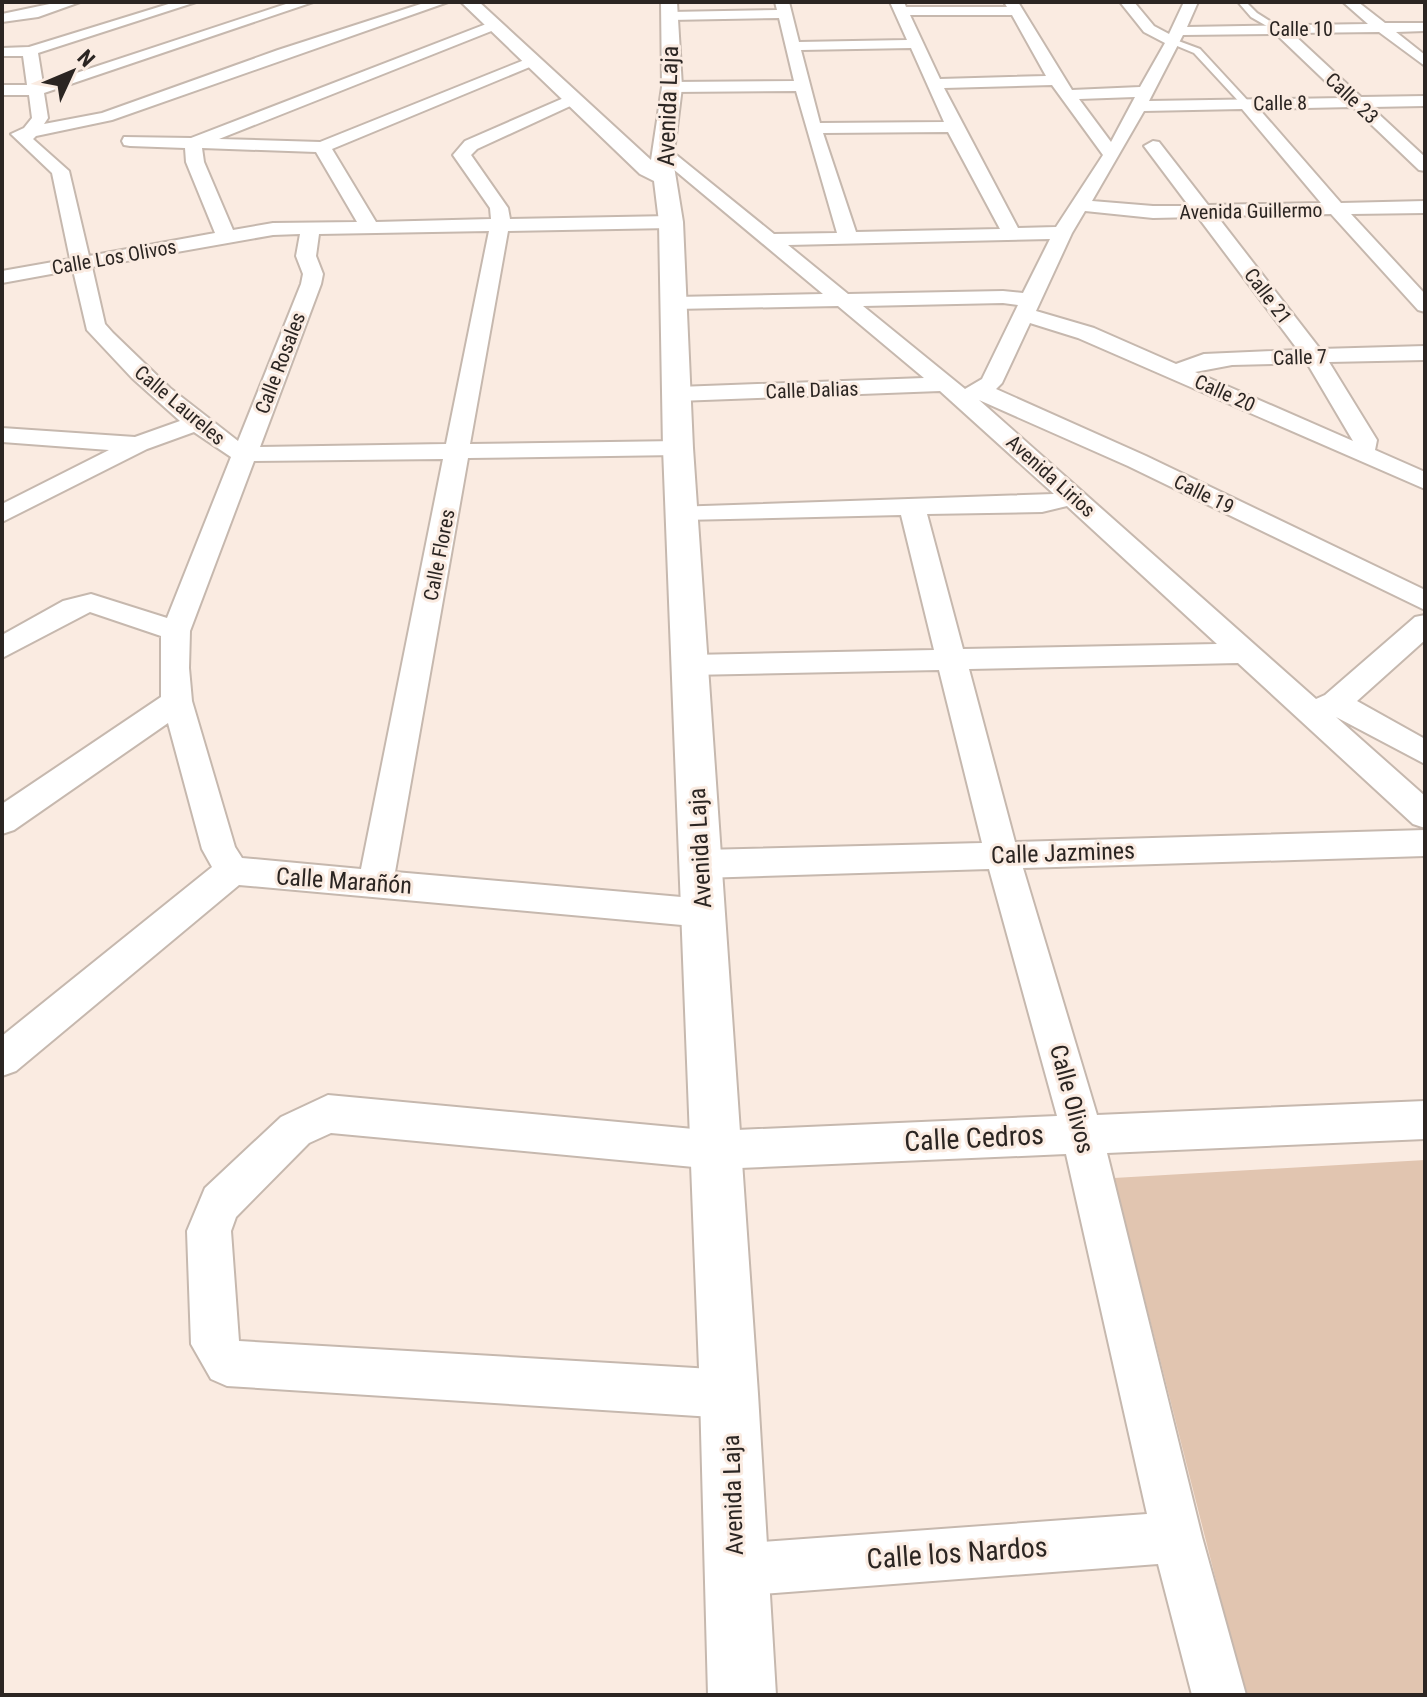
<svg xmlns="http://www.w3.org/2000/svg" width="1427" height="1697" font-family="'Roboto Condensed',sans-serif">
<style>
.green{fill:#e1c5b0}
.lines{fill:none;stroke-linecap:round;stroke-linejoin:round}
.service-casing{stroke:#c6b8ae;stroke-width:4}
.minor-casing{stroke:#c6b8ae;stroke-width:4}
.tertiary-casing{stroke:#c6b8ae;stroke-width:4}
.service{fill:#fff;fill-rule:evenodd}
.minor{fill:#fff;fill-rule:evenodd}
.tertiary{fill:#fff;fill-rule:evenodd}
.labels{text-anchor:middle;dominant-baseline:central;stroke-width:6;stroke-linejoin:round;paint-order:stroke}
.far-street-label{font-size:20px;fill:#2b2522;stroke:#faebe1}
.street-label{font-size:24px;fill:#2b2522;stroke:#faebe1}
.near-street-label{font-size:28px;fill:#2b2522;stroke:#faebe1}
</style>
<rect width="100%" height="100%" fill="#faebe1"/>
<!-- green -->
<polygon class="green" points="1425,1160 1425,1695 1245,1695 1114,1178"/>
<g class="lines">
<defs>
<g id="service">
<polygon points="1238,2 1246,2 1257,13 1284,30 1277,32 1251,17"/>
<polygon points="1173,39 1200,49 1249,102 1249,106 1243,106 1194,53 1170,43"/>
</g>
<g id="minor">
<polygon points="59,2 80,2 38,17 2,22 2,14"/>
<path d="M 175,2 L 196,2 L 38,53 L 43,84 L 292,2 L 313,2 L 44,93 L 48,118 L 44,124 L 102,113 L 278,50 L 427,2 L 448,2 L 112,120 L 36,136 L 33,139 L 69,171 L 89,256 L 215,233 L 186,162 L 185,148 L 130,146 L 124,145 L 122,141 L 124,137 L 191,138 L 494,21 L 501,25 L 499,28 L 219,139 L 320,142 L 532,57 L 539,61 L 537,64 L 332,149 L 376,222 L 491,219 L 490,208 L 453,155 L 465,141 L 573,94 L 581,99 L 579,102 L 477,149 L 471,155 L 508,208 L 510,219 L 671,216 L 680,222 L 671,228 L 508,231 L 470,444 L 678,441 L 687,443 L 690,448 L 687,453 L 678,455 L 468,458 L 395,872 L 704,899 L 717,903 L 722,913 L 717,923 L 704,927 L 239,885 L 16,1071 L 2,1076 L 2,1036 L 212,867 L 202,849 L 168,723 L 14,830 L 2,834 L 2,804 L 161,697 L 161,636 L 90,612 L 2,658 L 2,635 L 63,601 L 91,594 L 167,618 L 231,457 L 194,432 L 147,449 L 2,522 L 2,504 L 109,450 L 2,442 L 2,428 L 135,437 L 180,421 L 132,378 L 87,330 L 73,270 L 2,283 L 2,271 L 70,259 L 52,173 L 11,134 L 24,128 L 32,118 L 29,95 L 2,95 L 2,85 L 27,85 L 23,56 L 2,56 L 2,48 L 29,47 ZM 202,148 L 316,152 L 357,222 L 273,223 L 233,230 L 204,162 ZM 489,231 L 446,444 L 260,447 L 321,284 L 323,274 L 316,256 L 319,234 ZM 300,234 L 296,256 L 303,274 L 301,284 L 238,441 L 170,388 L 113,333 L 105,324 L 92,267 L 273,235 ZM 443,459 L 361,869 L 242,858 L 235,847 L 192,701 L 189,668 L 190,631 L 254,461 Z"/>
<path d="M 775,2 L 789,2 L 799,42 L 907,40 L 890,2 L 904,2 L 906,7 L 1007,7 L 1004,2 L 1018,2 L 1072,90 L 1140,87 L 1165,43 L 1144,32 L 1120,2 L 1134,2 L 1154,26 L 1169,34 L 1184,2 L 1198,2 L 1187,27 L 1368,24 L 1343,2 L 1358,2 L 1385,23 L 1425,23 L 1425,31 L 1396,32 L 1425,55 L 1425,66 L 1379,32 L 1292,33 L 1361,97 L 1425,96 L 1425,106 L 1371,107 L 1425,157 L 1425,171 L 1419,170 L 1353,107 L 1259,109 L 1341,203 L 1425,201 L 1425,213 L 1351,214 L 1425,294 L 1425,312 L 1418,310 L 1331,214 L 1217,216 L 1320,349 L 1425,346 L 1425,360 L 1329,362 L 1377,440 L 1375,450 L 1425,472 L 1425,489 L 1078,338 L 1030,323 L 1002,383 L 996,389 L 1146,456 L 1425,590 L 1425,610 L 1128,466 L 979,400 L 1316,699 L 1325,695 L 1415,617 L 1425,615 L 1425,640 L 1357,701 L 1425,739 L 1425,764 L 1336,717 L 1425,796 L 1425,828 L 1413,824 L 1238,663 L 969,669 L 1015,842 L 1425,830 L 1425,856 L 1023,868 L 1097,1115 L 1425,1101 L 1425,1139 L 1107,1153 L 1202,1537 L 1246,1695 L 1192,1695 L 1158,1564 L 736,1596 L 718,1588 L 710,1570 L 718,1552 L 736,1544 L 1147,1514 L 1066,1154 L 715,1169 L 331,1133 L 309,1143 L 236,1217 L 231,1231 L 239,1341 L 729,1370 L 746,1377 L 753,1394 L 746,1411 L 729,1418 L 227,1386 L 211,1379 L 191,1344 L 187,1231 L 205,1188 L 281,1117 L 328,1095 L 715,1131 L 1057,1116 L 989,869 L 702,878 L 690,874 L 685,864 L 690,854 L 702,850 L 982,843 L 939,670 L 690,675 L 680,672 L 675,665 L 680,658 L 690,655 L 934,650 L 901,515 L 682,520 L 673,517 L 669,512 L 673,507 L 1054,494 L 940,391 L 678,401 L 670,399 L 666,394 L 670,389 L 678,387 L 924,378 L 838,306 L 674,309 L 664,303 L 674,297 L 823,294 L 654,153 L 663,148 L 669,149 L 774,234 L 837,233 L 796,91 L 672,92 L 664,87 L 672,82 L 794,81 L 779,18 L 670,20 L 663,16 L 670,12 L 777,10 ZM 910,15 L 1012,15 L 1046,76 L 940,79 ZM 1276,34 L 1343,98 L 1149,101 L 1183,35 ZM 911,48 L 944,122 L 820,123 L 801,50 ZM 1052,85 L 1103,155 L 1056,227 L 1018,228 L 944,88 ZM 1135,97 L 1111,142 L 1079,99 ZM 1242,109 L 1321,203 L 1208,205 L 1159,142 L 1153,141 L 1144,146 L 1189,206 L 1153,206 L 1092,201 L 1144,111 ZM 948,132 L 1000,229 L 856,232 L 823,133 ZM 1085,211 L 1153,218 L 1198,217 L 1298,350 L 1204,354 L 1176,364 L 1094,328 L 1036,311 L 1072,233 ZM 1050,239 L 1023,293 L 1003,291 L 848,294 L 788,245 ZM 1003,303 L 1018,305 L 982,379 L 965,389 L 863,306 ZM 1307,363 L 1353,441 L 1195,372 L 1232,365 ZM 1067,506 L 1217,644 L 963,649 L 927,514 L 1042,512 Z"/>
</g>
<polygon id="tertiary" points="461,2 479,2 651,160 662,87 661,2 677,2 682,87 673,160 683,222 693,448 758,1394 776,1695 708,1695 700,1394 663,448 659,222 654,181 640,174"/>
</defs>
<!-- service casing -->
<use href="#service" class="service-casing"/>
<!-- minor casing -->
<use href="#minor" class="minor-casing"/>
<!-- tertiary casing -->
<use href="#tertiary" class="tertiary-casing"/>
<!-- service -->
<use href="#service" class="service"/>
<!-- minor -->
<use href="#minor" class="minor"/>
<!-- tertiary -->
<use href="#tertiary" class="tertiary"/>
</g>
<g class="labels">
<!-- far-street labels -->
<g class="far-street-label">
<text x="1301" y="29">Calle 10</text>
<text transform="translate(1352 98) rotate(43)">Calle 23</text>
<text transform="translate(1280 103) rotate(-1)">Calle 8</text>
<text transform="translate(1251 211) rotate(-1)">Avenida Guillermo</text>
<text transform="translate(114 257) rotate(-10)">Calle Los Olivos</text>
<text transform="translate(1268 296) rotate(53)">Calle 21</text>
<text transform="translate(1300 357) rotate(-2)">Calle 7</text>
<text transform="translate(280 363) rotate(-69)">Calle Rosales</text>
<text transform="translate(812 390) rotate(-2)">Calle Dalias</text>
<text transform="translate(1225 393) rotate(24)">Calle 20</text>
<text transform="translate(180 405) rotate(40)">Calle Laureles</text>
<text transform="translate(1051 476) rotate(42)">Avenida Lirios</text>
<text transform="translate(1204 494) rotate(26)">Calle 19</text>
<text transform="translate(439 555) rotate(-79)">Calle Flores</text>
</g>
<!-- street labels -->
<g class="street-label">
<text transform="translate(668 106) rotate(-88)">Avenida Laja</text>
<text transform="translate(700 848) rotate(-93)">Avenida Laja</text>
<text transform="translate(1063 853) rotate(-2)">Calle Jazmines</text>
<text transform="translate(344 881) rotate(4)">Calle Marañón</text>
<text transform="translate(1072 1099) rotate(75)">Calle Olivos</text>
<text transform="translate(733 1495) rotate(-92)">Avenida Laja</text>
</g>
<!-- near-street labels -->
<g class="near-street-label">
<text transform="translate(974 1138) rotate(-3)">Calle Cedros</text>
<text transform="translate(957 1553) rotate(-4)">Calle los Nardos</text>
</g>
</g>
<!-- border -->
<rect width="1427" height="1697" fill="none" stroke="#2b2522" stroke-width="8"/>
<!-- north arrow -->
<g transform="translate(72 72) rotate(46)" stroke="#faebe1" stroke-width="6" paint-order="stroke">
<path d="M0-6L14 30L0 20L-14 30Z" fill="#2b2522"/>
<text y="-12" font-size="22" font-weight="bold" text-anchor="middle" fill="#2b2522">N</text>
</g>
</svg>
